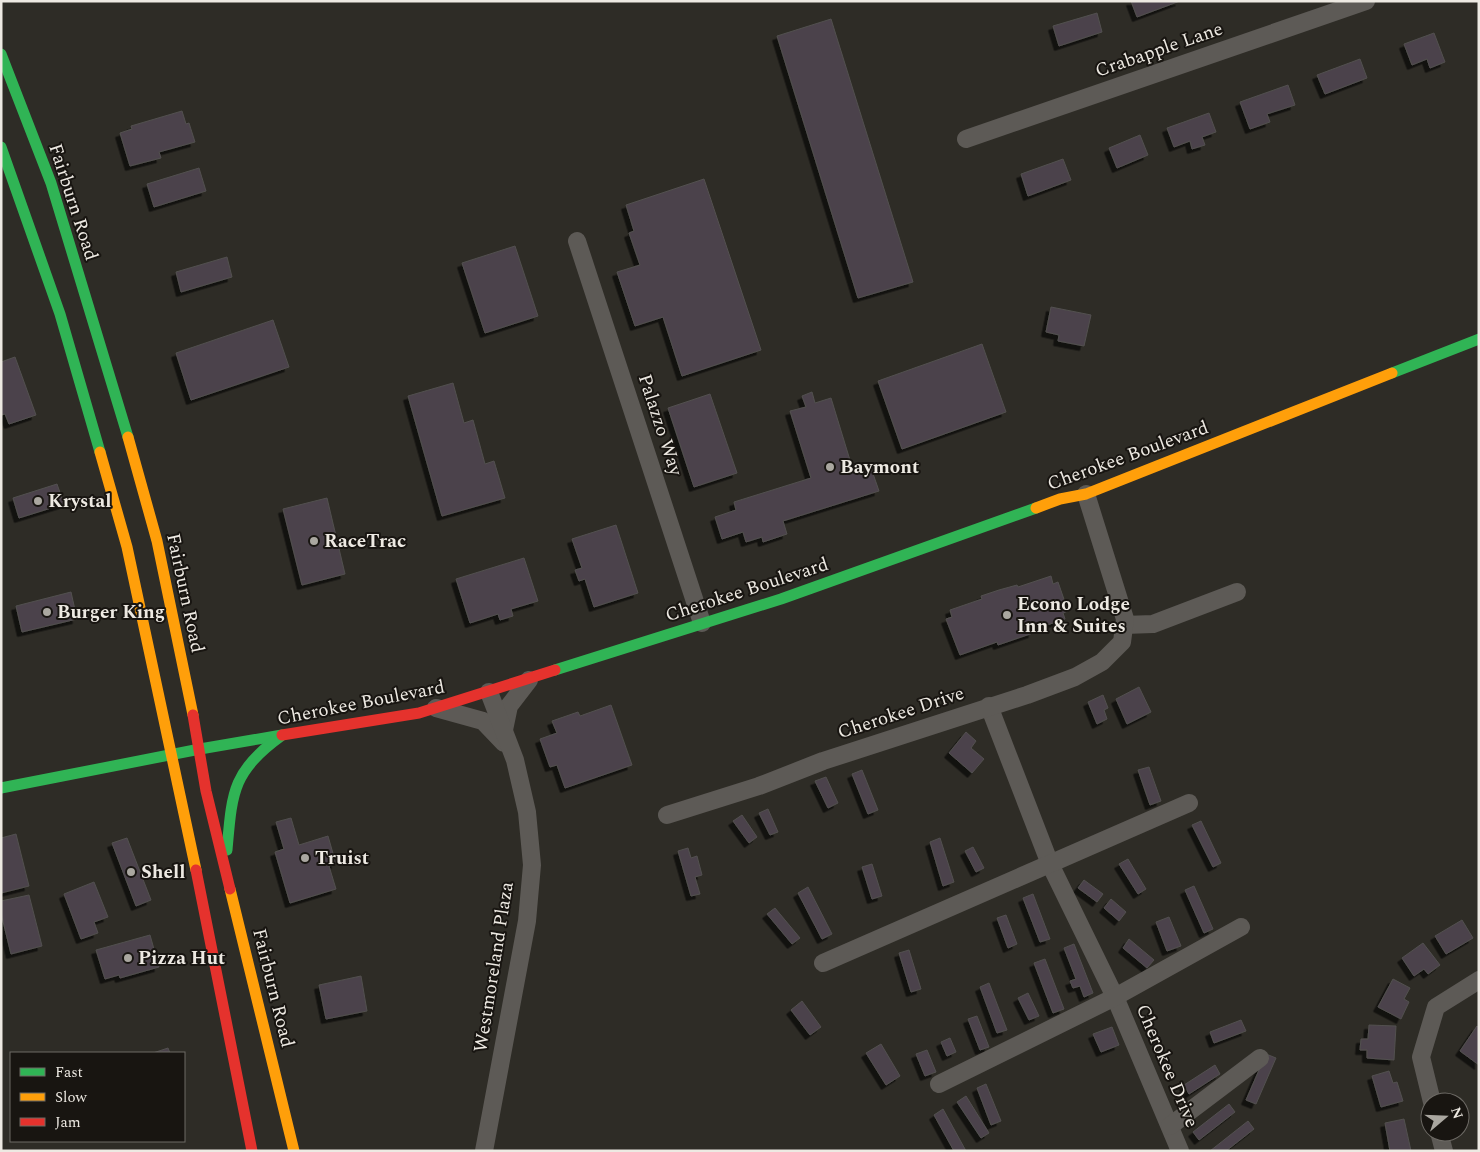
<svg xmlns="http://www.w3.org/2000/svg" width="1480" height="1152" font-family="Spectral,serif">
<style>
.building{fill:#4c434b;stroke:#52504f;filter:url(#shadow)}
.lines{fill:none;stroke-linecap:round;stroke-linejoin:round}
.street{stroke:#5d5a56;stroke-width:18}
.fast{stroke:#30b455;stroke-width:11}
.slow{stroke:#ff9f0a;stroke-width:11}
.jam{stroke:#e5322d;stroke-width:11}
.poi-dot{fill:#aaa7a0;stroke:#181511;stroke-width:2}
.labels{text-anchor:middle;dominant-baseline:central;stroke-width:4;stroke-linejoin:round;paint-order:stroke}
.street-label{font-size:19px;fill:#ede9e2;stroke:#181511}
.poi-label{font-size:19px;font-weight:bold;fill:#ede9e2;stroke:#181511;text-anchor:start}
</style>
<defs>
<filter id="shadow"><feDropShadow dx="-4.5" dy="4.5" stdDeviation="0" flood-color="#0009"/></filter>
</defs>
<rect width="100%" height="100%" fill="#2e2c26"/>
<!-- building -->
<g class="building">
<polygon points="1131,1 1180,1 1137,17"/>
<polygon points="1097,13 1102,32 1059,46 1053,26"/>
<polygon points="831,19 913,282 858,298 777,36"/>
<polygon points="1434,33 1445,62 1430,68 1427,59 1412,65 1404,44"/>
<polygon points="1360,59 1367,78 1325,94 1317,75"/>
<polygon points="1288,85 1295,105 1267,114 1270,122 1250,129 1240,102"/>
<polygon points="182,111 186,124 189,123 195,142 159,152 161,158 130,166 120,133 132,129 131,126"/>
<polygon points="1209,113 1216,132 1202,137 1205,145 1192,149 1190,141 1174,147 1167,128"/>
<polygon points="1140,135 1148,155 1117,168 1109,148"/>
<polygon points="1063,159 1071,180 1028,196 1021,174"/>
<polygon points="199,168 206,191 154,207 147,184"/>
<polygon points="704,179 761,350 682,376 663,317 635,326 617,272 640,265 629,233 634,231 626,205"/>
<polygon points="515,246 538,316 485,333 462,263"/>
<polygon points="227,257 232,277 181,292 176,272"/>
<polygon points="1051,307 1091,315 1084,346 1058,341 1059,335 1046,332"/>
<polygon points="273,320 289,367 191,400 176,353"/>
<polygon points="982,344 1006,412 902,449 878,381"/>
<polygon points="15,357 36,415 9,424 5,414 1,415 1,362"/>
<polygon points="453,383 464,423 473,420 485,464 494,461 505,498 442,516 408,396"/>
<polygon points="812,392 815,403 831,398 853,470 870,465 879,491 783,521 787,534 763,542 762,537 746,542 743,532 722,539 715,517 736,510 734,502 811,478 790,411 806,407 802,396"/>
<polygon points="710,394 737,473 694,487 668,408"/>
<polygon points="57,484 64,504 19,518 13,498"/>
<polygon points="327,498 345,574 302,585 283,509"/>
<polygon points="616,525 638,593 594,607 585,579 579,581 575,570 582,568 572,539"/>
<polygon points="524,558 538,601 511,609 513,616 500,620 498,614 470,623 456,579"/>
<polygon points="1051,576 1053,584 1058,582 1068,611 1063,613 1065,619 1032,630 1033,633 998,645 997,642 960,655 946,619 952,617 950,610 982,599 981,596 999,590 1017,585 1018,587"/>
<polygon points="71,592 77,619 22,632 16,606"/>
<polygon points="1139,687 1151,712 1127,724 1116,699"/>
<polygon points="1103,695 1108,708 1104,710 1107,719 1097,724 1088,702"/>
<polygon points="611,705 632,765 565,788 557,765 550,767 540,739 557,733 552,721 578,712 580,716"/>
<polygon points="966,732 976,741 971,748 984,759 972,773 949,753"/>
<polygon points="1149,767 1161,801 1150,805 1138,770"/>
<polygon points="862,770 878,810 868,814 852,774"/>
<polygon points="826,777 838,803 828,808 815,781"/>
<polygon points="768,809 778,832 770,835 759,813"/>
<polygon points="742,815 757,837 749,843 733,821"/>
<polygon points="291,818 299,845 328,836 336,864 329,866 336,889 290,903 275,852 284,849 276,822"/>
<polygon points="1201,821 1221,863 1213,867 1192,825"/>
<polygon points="16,834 29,886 1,893 1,838"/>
<polygon points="127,838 151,900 136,906 112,843"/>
<polygon points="940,838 954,882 943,886 930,842"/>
<polygon points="973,847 984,868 976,872 965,851"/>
<polygon points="688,848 691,858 697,856 702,875 695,877 700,894 691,896 678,851"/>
<polygon points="1128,859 1146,889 1138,894 1119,864"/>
<polygon points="872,864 882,896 872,899 862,867"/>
<polygon points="1084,880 1103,894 1097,902 1078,888"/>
<polygon points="94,882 108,917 94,922 98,933 81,939 64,894"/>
<polygon points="1194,886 1213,929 1204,933 1185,890"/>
<polygon points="808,887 832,934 822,939 798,893"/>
<polygon points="1033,894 1050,939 1040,942 1023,898"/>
<polygon points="29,895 42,946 11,954 1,913 1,901"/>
<polygon points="1111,899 1126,912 1119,921 1104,908"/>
<polygon points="775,908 800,938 792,944 767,914"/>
<polygon points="1006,915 1017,944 1008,948 997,918"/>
<polygon points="1169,917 1181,946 1167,951 1156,922"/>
<polygon points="1462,920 1473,938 1446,954 1435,936"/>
<polygon points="150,935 159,967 120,978 119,975 105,979 96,950"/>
<polygon points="1129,939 1154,960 1147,968 1123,948"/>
<polygon points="1423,943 1440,965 1428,974 1424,969 1414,976 1402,958"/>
<polygon points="1074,944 1093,993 1084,997 1080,986 1073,988 1070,981 1076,979 1064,948"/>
<polygon points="909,950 921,989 911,992 899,953"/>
<polygon points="1045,959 1064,1009 1053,1013 1034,963"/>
<polygon points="361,976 367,1011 326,1019 319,985"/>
<polygon points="1393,979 1410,988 1404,999 1409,1002 1401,1019 1378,1007"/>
<polygon points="989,983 1007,1030 997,1033 980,987"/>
<polygon points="1028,993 1039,1016 1029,1020 1018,998"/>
<polygon points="802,1001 821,1027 810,1035 791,1010"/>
<polygon points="977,1016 989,1047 980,1050 968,1019"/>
<polygon points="1241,1020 1246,1031 1214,1043 1210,1032"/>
<polygon points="1369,1025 1396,1026 1394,1060 1367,1058 1367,1050 1360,1050 1361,1039 1368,1039"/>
<polygon points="1477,1026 1479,1028 1479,1065 1460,1051"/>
<polygon points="1112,1027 1119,1045 1101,1052 1093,1034"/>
<polygon points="950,1038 956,1052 947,1056 941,1042"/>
<polygon points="881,1044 900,1076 886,1085 866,1053"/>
<polygon points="168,1048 170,1053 153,1053"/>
<polygon points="927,1050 936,1072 925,1076 916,1054"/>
<polygon points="1266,1054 1276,1058 1256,1104 1246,1100"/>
<polygon points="1215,1065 1220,1074 1189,1094 1184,1085"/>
<polygon points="1389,1071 1393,1083 1397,1082 1403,1101 1381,1107 1372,1076"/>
<polygon points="986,1084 1001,1121 991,1125 977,1088"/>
<polygon points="966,1096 989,1133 981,1138 957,1102"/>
<polygon points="1229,1104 1235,1112 1199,1140 1193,1132"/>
<polygon points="943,1109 966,1151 954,1151 934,1115"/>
<polygon points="1404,1119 1411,1151 1390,1151 1385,1123"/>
<polygon points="1248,1121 1254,1129 1226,1151 1210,1151"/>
</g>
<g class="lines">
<!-- street -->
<g class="street">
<polyline points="966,139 1366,1"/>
<polyline points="577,241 702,623"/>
<polyline points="1124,625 1153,624 1237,592"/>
<polyline points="989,706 1050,864 1115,997 1180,1151"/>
<polyline points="436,708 483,721 504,743"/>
<polyline points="504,730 509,706 529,680"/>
<polyline points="667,815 759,786 823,761 1027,695 1075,677 1102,662 1122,642 1125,619 1086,494"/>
<polyline points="823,963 1189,803"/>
<polyline points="939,1084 1115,997 1241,927"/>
<polyline points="1432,1102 1421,1057 1436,1007 1479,980"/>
<polyline points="1170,1126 1260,1058"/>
<polyline points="1439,1132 1444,1151"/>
<polyline points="484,1151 527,921 532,865 527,812 515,760 489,692"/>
</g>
<!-- fast -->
<g class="fast">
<polyline points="1,54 51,183 128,437"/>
<polyline points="1,147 60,314 100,452"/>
<polyline points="1392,373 1479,339"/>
<polyline points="555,670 781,599 1036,508"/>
<polyline points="1,788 200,749 282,735"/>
<path d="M 227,850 C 232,793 232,771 281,736"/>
</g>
<!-- slow -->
<g class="slow">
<polyline points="128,437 157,541 193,715"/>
<polyline points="100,452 127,547 196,870"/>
<polyline points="1036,508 1060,499 1086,494 1392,373"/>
<polyline points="230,889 294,1151"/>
</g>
<!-- jam -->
<g class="jam">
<polyline points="193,715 206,791 230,889"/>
<polyline points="282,735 419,713 555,670"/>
<polyline points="196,870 252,1151"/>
</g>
</g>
<!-- markers -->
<g class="poi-dot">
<circle cx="830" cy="467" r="5"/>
<circle cx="38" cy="501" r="5"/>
<circle cx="314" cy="541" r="5"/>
<circle cx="47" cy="612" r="5"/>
<circle cx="1007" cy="615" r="5"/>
<circle cx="305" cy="858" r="5"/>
<circle cx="131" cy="872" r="5"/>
<circle cx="128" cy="958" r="5"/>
</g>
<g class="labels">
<!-- street labels -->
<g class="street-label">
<text transform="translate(1159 50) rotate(-19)">Crabapple Lane</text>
<text transform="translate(73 202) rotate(72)">Fairburn Road</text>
<text transform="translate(660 425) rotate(72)">Palazzo Way</text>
<text transform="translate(1128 456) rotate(-20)">Cherokee Boulevard</text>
<text transform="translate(747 590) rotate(-18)">Cherokee Boulevard</text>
<text transform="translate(185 593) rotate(78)">Fairburn Road</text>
<text transform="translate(361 703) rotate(-11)">Cherokee Boulevard</text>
<text transform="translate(901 713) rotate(-18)">Cherokee Drive</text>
<text transform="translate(494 967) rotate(-81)">Westmoreland Plaza</text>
<text transform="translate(273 988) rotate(76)">Fairburn Road</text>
<text transform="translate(1167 1066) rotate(67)">Cherokee Drive</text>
</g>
<!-- poi labels -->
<g class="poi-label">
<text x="840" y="467">Baymont</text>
<text x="48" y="501">Krystal</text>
<text x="324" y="541">RaceTrac</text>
<text x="1017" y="604">Econo Lodge<tspan x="1017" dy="22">Inn &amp; Suites</tspan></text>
<text x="57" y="612">Burger King</text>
<text x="315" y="858">Truist</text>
<text x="141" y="872">Shell</text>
<text x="138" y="958">Pizza Hut</text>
</g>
</g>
<!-- border -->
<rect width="1480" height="1152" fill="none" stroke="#ede9e2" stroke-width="5"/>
<!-- legend -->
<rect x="10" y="1052" width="175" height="90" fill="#181511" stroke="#6d6a65"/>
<rect x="20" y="1068" width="25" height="8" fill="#30b455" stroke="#6d6a65"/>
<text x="55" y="1077" font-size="15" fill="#ede9e2">Fast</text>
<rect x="20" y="1093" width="25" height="8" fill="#ff9f0a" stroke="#6d6a65"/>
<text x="55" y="1102" font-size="15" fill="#ede9e2">Slow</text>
<rect x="20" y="1118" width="25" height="8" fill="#e5322d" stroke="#6d6a65"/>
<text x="55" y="1127" font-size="15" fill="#ede9e2">Jam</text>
<!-- north arrow -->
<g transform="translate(1445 1117) rotate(71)"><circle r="24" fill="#181511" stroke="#6d6a65"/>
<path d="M0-4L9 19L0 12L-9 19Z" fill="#aaa7a0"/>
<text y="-8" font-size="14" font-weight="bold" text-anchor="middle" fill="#ede9e2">N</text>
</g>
</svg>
